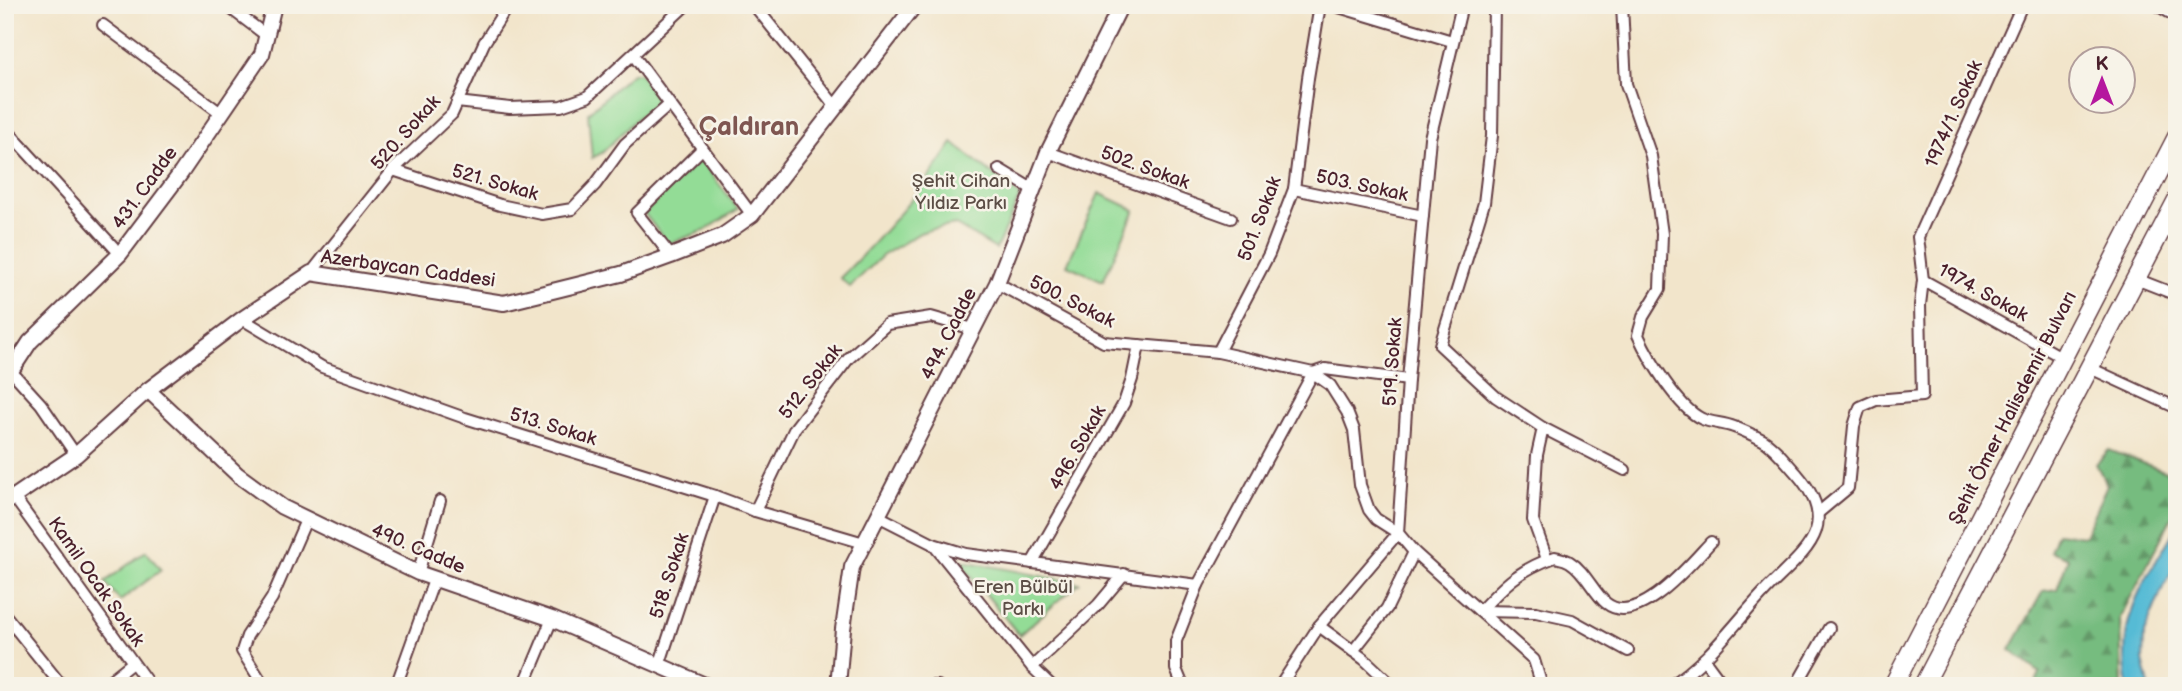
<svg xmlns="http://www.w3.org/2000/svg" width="2182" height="691" font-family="'Balsamiq Sans',sans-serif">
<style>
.forest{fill:url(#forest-firs);stroke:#606e55;stroke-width:2}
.park{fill:#93dc96;stroke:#6e7e60;stroke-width:2}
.water{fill:#56bbd5;stroke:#506d80;stroke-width:2}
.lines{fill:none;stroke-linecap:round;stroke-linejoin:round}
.minor-casing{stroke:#633d43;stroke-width:14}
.tertiary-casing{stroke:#633d43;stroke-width:18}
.trunk-casing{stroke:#633d43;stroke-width:21}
.minor{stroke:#fff;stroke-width:10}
.tertiary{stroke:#fff;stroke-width:14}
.trunk{stroke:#fff;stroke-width:18}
.labels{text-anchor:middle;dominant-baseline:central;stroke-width:5;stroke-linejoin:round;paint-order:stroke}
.street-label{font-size:19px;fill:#4a1f2b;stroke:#f7f3e8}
.park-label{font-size:19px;fill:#5c4e46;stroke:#f7f3e8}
.district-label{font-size:26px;font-weight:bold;fill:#7f5651;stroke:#f7f3e8}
</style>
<defs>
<pattern id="forest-firs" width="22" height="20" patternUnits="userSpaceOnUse" patternTransform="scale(1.75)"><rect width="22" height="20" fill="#76bc7f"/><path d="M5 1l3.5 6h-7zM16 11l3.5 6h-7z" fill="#639868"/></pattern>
</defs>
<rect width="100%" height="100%" fill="#f7f3e8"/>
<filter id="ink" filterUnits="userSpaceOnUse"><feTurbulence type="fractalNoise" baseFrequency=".0143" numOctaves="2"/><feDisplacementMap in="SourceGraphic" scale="14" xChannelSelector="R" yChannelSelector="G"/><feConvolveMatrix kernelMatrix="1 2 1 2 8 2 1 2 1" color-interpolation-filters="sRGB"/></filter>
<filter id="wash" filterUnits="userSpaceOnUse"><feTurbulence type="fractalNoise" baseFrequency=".00686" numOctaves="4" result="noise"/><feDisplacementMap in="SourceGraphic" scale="28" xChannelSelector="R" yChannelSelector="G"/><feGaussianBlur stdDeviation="1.57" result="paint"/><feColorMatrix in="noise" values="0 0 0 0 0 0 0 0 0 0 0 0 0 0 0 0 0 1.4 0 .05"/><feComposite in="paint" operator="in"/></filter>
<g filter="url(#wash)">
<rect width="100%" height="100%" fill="#f2e5cb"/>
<!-- forest -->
<polygon class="forest" points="2109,450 2177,476 2177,507 2120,618 2122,686 2034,686 2040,673 2010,650 2043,591 2057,589 2068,558 2050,551 2057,533 2084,536 2107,485 2096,464"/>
<!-- park -->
<g class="park">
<polygon points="632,73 640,73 659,103 640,115 602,153 592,158 588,113"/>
<path d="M 953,143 L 1020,196 L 996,249 L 956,225 L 932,229 L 920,233 L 882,256 L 850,287 L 840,278 C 882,236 920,193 953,143 Z"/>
<polygon points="700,159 738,209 706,230 668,244 644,213"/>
<polygon points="1099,193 1135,210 1103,281 1067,265"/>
<polygon points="146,551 161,570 120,601 105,582"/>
<polygon points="958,560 1079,583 1019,635"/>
</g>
<!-- water -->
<path class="water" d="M 2177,526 L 2177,564 L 2163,587 L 2144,633 L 2143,660 L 2149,686 L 2128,686 C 2115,617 2144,583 2177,526 Z"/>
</g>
<g filter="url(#ink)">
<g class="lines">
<defs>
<g id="minor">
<polyline points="226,5 267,36"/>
<polyline points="754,5 836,107"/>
<polyline points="1332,5 1452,41"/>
<polyline points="1494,5 1492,136 1484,203 1440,345 1496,397 1543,428 1537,455 1533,520 1547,559"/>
<path d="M 1622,5 L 1626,84 L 1651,156 L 1662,234 L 1660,289 L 1643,317 L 1638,335 C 1649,359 1678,408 1702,419 C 1712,423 1724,423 1734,427 C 1743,430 1753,435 1763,440 C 1776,448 1786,462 1797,474 C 1842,526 1806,550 1768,588 C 1736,621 1710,661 1670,686"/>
<polyline points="2157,5 2177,17"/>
<polyline points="103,25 222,114"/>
<polyline points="634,56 752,215"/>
<polyline points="457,102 510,108 561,106 587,97 686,5"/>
<polyline points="5,128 120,254"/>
<polyline points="1048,152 1231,218"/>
<polyline points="999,169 1032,189"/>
<polyline points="393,170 500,205 542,214 572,209 595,185 625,144 669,105"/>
<polyline points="1294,189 1423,216"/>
<polyline points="671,256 637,213 702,149"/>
<polyline points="311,273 393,170 452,114 484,43 508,5"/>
<polyline points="2136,279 2177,295"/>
<polyline points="1923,280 2063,358"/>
<polyline points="997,283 1104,342 1218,352 1313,373 1330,385 1347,412 1354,430 1360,485 1369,510 1376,519 1398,533 1414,552 1534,660 1542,686"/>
<polyline points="242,319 322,367 465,418 715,496 755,511 864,543"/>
<polyline points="5,347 11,371 41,404 76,455"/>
<polyline points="1218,352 1269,254 1294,189 1308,78 1320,5"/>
<polyline points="2090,368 2177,408"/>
<polyline points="1543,428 1625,470"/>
<polyline points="14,497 150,686"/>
<polyline points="755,511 795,428 849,358 887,324 931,317 973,329"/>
<polyline points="1818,513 1848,488 1854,426 1860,407 1876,400 1922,396 1920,305 1923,280 1918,237 2022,5"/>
<polyline points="878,516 933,544 966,554 1198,585"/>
<polyline points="933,544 1032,667 1052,686"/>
<polyline points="1032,563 1124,403 1132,379 1139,345"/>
<polyline points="418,573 440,501"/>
<path d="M 1480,611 C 1505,584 1519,570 1555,557 C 1559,558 1566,559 1570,562 C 1585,571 1593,592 1606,603 C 1638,629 1692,562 1711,542"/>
<polyline points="1480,611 1536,612 1572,620 1628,651"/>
<polyline points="5,615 62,686"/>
<polyline points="1319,626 1364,659 1393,686"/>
<polyline points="1353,651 1387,608 1414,552"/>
<polyline points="1704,659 1724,686"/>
<polyline points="659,666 715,496"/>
<polyline points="1032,667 1098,605 1124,574"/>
<polyline points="103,686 132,663"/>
<polyline points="264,686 242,651 247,636 272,598 306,520"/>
<polyline points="396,686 434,580"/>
<polyline points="524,686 552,619"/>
<polyline points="894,686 938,686"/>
<polyline points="1183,686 1176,669 1176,641 1198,585 1313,373 1325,369 1408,380"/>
<polyline points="1280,686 1319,626 1398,533 1408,380 1430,138 1462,5"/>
<polyline points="1796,686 1829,628"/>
</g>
<g id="tertiary">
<polyline points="11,371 30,342 120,254 181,173 262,54 274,5"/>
<polyline points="148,390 238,475 282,507 418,573 552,619 707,686"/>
<polyline points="5,503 76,455 148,390 242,319 311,273 504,303 621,274 671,256 722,236 752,215 915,5"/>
<polyline points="838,686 843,629 852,567 997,283 1048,152 1121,5"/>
</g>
<g id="trunk">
<polyline points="1893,686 2177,137"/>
<polyline points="1923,686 2177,200"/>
</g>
</defs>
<!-- minor casing -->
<use href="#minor" class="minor-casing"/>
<!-- tertiary casing -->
<use href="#tertiary" class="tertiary-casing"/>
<!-- trunk casing -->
<use href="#trunk" class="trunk-casing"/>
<!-- minor -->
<use href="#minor" class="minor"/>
<!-- tertiary -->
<use href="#tertiary" class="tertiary"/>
<!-- trunk -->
<use href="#trunk" class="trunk"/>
</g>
</g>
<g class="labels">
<!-- street labels -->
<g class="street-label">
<text transform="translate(1954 114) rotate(-66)">1974/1. Sokak</text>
<text transform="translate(406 133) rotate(-48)">520. Sokak</text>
<text transform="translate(1145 168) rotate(20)">502. Sokak</text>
<text transform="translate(495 183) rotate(16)">521. Sokak</text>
<text transform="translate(1362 186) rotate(12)">503. Sokak</text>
<text transform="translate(145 188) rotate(-54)">431. Cadde</text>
<text transform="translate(1260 219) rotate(-69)">501. Sokak</text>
<text transform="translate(408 269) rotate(8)">Azerbaycan Caddesi</text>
<text transform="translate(1983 293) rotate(29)">1974. Sokak</text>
<text transform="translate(1072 302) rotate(27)">500. Sokak</text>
<text transform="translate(949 334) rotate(-63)">494. Cadde</text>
<text transform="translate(1393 362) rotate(-86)">519. Sokak</text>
<text transform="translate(811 382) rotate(-52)">512. Sokak</text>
<text transform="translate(2013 408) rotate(-63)">Şehit Ömer Halisdemir Bulvarı</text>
<text transform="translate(553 427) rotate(17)">513. Sokak</text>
<text transform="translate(1078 448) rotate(-60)">496. Sokak</text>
<text transform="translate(418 549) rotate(23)">490. Cadde</text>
<text transform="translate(670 576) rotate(-72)">518. Sokak</text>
<text transform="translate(96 582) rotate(55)">Kamil Ocak Sokak</text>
</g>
<!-- park labels -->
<g class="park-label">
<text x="961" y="181">Şehit Cihan<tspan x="961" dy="22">Yıldız Parkı</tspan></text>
<text x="1023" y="587">Eren Bülbül<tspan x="1023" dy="22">Parkı</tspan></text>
</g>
<!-- district labels -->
<g class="district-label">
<text x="749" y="127">Çaldıran</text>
</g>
</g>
<!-- margin -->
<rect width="2182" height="691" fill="none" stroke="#f7f3e8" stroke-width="28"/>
<!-- north arrow -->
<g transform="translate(2102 80)"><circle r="33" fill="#f7f3e8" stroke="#b29e9c" stroke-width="2"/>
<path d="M0-5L12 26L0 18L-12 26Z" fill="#b5179e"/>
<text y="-10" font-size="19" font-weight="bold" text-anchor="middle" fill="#4a1f2b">K</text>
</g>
</svg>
